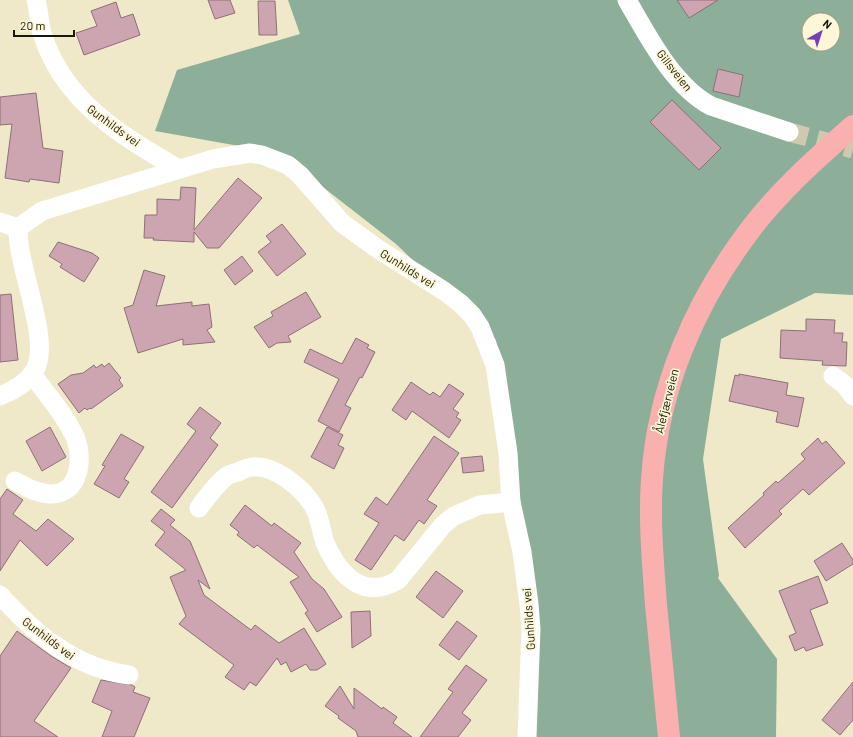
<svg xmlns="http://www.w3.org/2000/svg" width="853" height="737" font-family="Barlow,sans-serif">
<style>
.forest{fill:#8dae98;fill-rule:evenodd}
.building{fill:#cda5b0;stroke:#8e6f78}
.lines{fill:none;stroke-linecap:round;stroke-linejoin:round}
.street-tunnel{stroke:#cfcaae;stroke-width:19;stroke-dasharray:19 10;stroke-linecap:butt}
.street{stroke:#fff;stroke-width:19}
.primary{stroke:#fbb0b0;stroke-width:22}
.labels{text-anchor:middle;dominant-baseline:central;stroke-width:3.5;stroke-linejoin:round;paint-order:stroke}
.street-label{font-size:12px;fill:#1a170c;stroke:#fdf6d7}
</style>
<rect width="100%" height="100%" fill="#efe9ca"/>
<!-- forest -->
<path class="forest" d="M 288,0 L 853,0 L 853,295 L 815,293 L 721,339 L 703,459 L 719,576 L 718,578 L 777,659 L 776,737 L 520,737 L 528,644 L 500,395 L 496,340 L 396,244 L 301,170 L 268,151 L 155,131 L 177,70 L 300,34 ZM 809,20 L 833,20 L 833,44 L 809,44 Z"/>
<!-- building -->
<g class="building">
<polygon points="208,0 230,0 235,13 215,19"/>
<polygon points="677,0 718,0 689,18"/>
<polygon points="258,1 275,1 277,35 259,35"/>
<polygon points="116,2 121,18 133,14 140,35 84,55 76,33 97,26 91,11"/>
<polygon points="718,69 743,75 739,97 713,91"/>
<polygon points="36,93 43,148 63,151 59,183 30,179 29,182 5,178 12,124 0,125 0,97"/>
<polygon points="672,100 721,148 699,170 650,122"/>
<polygon points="238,178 262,198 219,248 207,248 194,232 194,242 153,240 154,238 144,238 145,215 157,215 157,199 180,200 181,187 196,188 194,230"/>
<polygon points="282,224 306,254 277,276 258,252 271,242 266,236"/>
<polygon points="58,242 92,253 99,258 84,282 60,267 62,264 49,256"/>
<polygon points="242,256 253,271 235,285 224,270"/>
<polygon points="144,270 165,276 156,306 192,302 192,306 209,304 212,327 207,330 215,342 183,345 183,339 138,353 124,308 133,305"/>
<polygon points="306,292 321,317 288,336 291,342 277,343 269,348 254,327 273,316 271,312"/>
<polygon points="11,294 18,360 0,362 0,295"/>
<polygon points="806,319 835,320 834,333 843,333 842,342 847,342 846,366 822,365 823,361 780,358 781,330 806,331"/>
<polygon points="356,338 369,345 367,348 375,352 362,378 360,377 345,405 351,408 339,432 318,421 339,379 304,362 310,349 342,364"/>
<polygon points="109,363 121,378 119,380 123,386 91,409 90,408 87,410 85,408 79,413 58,384 71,375 83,373 94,365 96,368 102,364 104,367"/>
<polygon points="739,374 788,383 786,395 804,398 798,427 776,422 778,412 729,401 735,375 739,376"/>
<polygon points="411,382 430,395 433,392 440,397 449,384 464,394 453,409 459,413 456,417 461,420 449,438 412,411 406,420 392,410"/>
<polygon points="200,407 221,423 210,438 218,445 172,508 151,492 196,431 187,424"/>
<polygon points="50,427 66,457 42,471 26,441"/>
<polygon points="327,427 343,435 338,445 344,448 334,469 311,457"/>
<polygon points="121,434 144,447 124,479 129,482 119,498 94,484 105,466 102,465"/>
<polygon points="434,436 459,453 427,500 437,506 424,524 419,520 404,541 395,535 371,570 355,560 379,523 364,514 376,497 387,505"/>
<polygon points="818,438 822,444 826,441 845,463 809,495 803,489 779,511 782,514 745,548 728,528 764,495 763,493 776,481 778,483 805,459 801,454"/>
<polygon points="482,456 484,471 463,473 461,458"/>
<polygon points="7,489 23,500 13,514 36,531 48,519 74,539 47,566 20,540 0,571 0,499"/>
<polygon points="245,505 272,526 274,523 301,543 294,552 312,579 324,589 342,617 317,632 305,613 308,611 290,582 299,577 257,545 254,548 237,535 239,532 230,525"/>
<polygon points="161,509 175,520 170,525 190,541 210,589 198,580 204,595 251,630 255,625 279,643 304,628 326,664 317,670 310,670 306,664 291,672 286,662 281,665 277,658 256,686 250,682 244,690 225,677 234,665 179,624 186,616 170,577 186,570 155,545 165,532 151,521"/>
<polygon points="842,543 853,560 853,564 826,581 814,561"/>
<polygon points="436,571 463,591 443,618 416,597"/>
<polygon points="818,576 828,603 810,610 823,645 806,651 804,647 795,651 789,636 796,633 779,591"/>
<polygon points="370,611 371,636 352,648 351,612"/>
<polygon points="457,621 477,636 459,660 439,645"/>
<polygon points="17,631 51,656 71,668 34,721 58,737 0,737 0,656"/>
<polygon points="466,665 487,680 462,713 471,720 458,737 420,737 453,692 448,689"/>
<polygon points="101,680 132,685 135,687 133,692 150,698 134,737 102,737 112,711 92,702"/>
<polygon points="853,682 853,720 840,735 822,720"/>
<polygon points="340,686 354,709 354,688 382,709 383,707 397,717 393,723 412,737 358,737 356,731 338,718 339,716 325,706"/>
</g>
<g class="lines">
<!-- street-tunnel -->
<polyline class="street-tunnel" points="789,132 853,149"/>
<!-- street -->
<g class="street">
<path d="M 36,0 C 39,11 39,22 42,33 C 63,101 120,135 177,168"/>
<path d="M 627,0 C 648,36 673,86 711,106 L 789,132"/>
<polyline points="0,222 18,228"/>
<polyline points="833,376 845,385 853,396"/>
<path d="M 0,396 C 13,391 30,381 36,368 C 50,336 17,267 18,228 L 42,211 L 213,159 L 250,153 L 262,155 L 288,165 L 300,175 L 342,223 L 375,247 L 444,291 L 460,303 L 472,315 L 480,327 L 495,365 L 508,453 L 511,502 L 522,552 L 529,604 L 531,629 L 527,737"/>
<path d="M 15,481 C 26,487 36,493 49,494 C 80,496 84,458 75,437 C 65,414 46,394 32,374"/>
<path d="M 199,508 C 207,497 216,484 227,476 C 230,474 234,473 238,472 C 242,470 248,467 252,467 C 275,465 303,488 314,507 C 321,519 321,535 327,547 C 341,577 365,600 398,580 L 443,525 L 454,516 L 480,505 L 511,502"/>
<path d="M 0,595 C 35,634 75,668 129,675"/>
</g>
<!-- primary -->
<path class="primary" d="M 669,737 C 665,693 660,649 656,605 C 653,563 649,521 652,479 C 658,388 695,302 750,230 C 779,191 817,158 853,126"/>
</g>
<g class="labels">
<!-- street labels -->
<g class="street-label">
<text transform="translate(675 70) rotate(52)">Gillsveien</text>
<text transform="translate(114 125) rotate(36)">Gunhilds vei</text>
<text transform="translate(408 268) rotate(32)">Gunhilds vei</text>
<text transform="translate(666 401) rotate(-76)">Ålefjærveien</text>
<text transform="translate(528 619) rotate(-94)">Gunhilds vei</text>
<text transform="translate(49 638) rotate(37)">Gunhilds vei</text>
</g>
</g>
<!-- north arrow -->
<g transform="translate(821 32) rotate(39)"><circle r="19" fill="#fdf6d7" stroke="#a29d86"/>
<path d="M0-3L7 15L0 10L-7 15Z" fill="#763fb6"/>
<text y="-6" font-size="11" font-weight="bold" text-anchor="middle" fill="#1a170c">N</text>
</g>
<!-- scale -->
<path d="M14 30v6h60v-6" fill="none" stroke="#1a170c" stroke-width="2"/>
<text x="20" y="30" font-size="12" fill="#1a170c" stroke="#fdf6d7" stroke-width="3" paint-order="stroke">20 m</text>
</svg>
